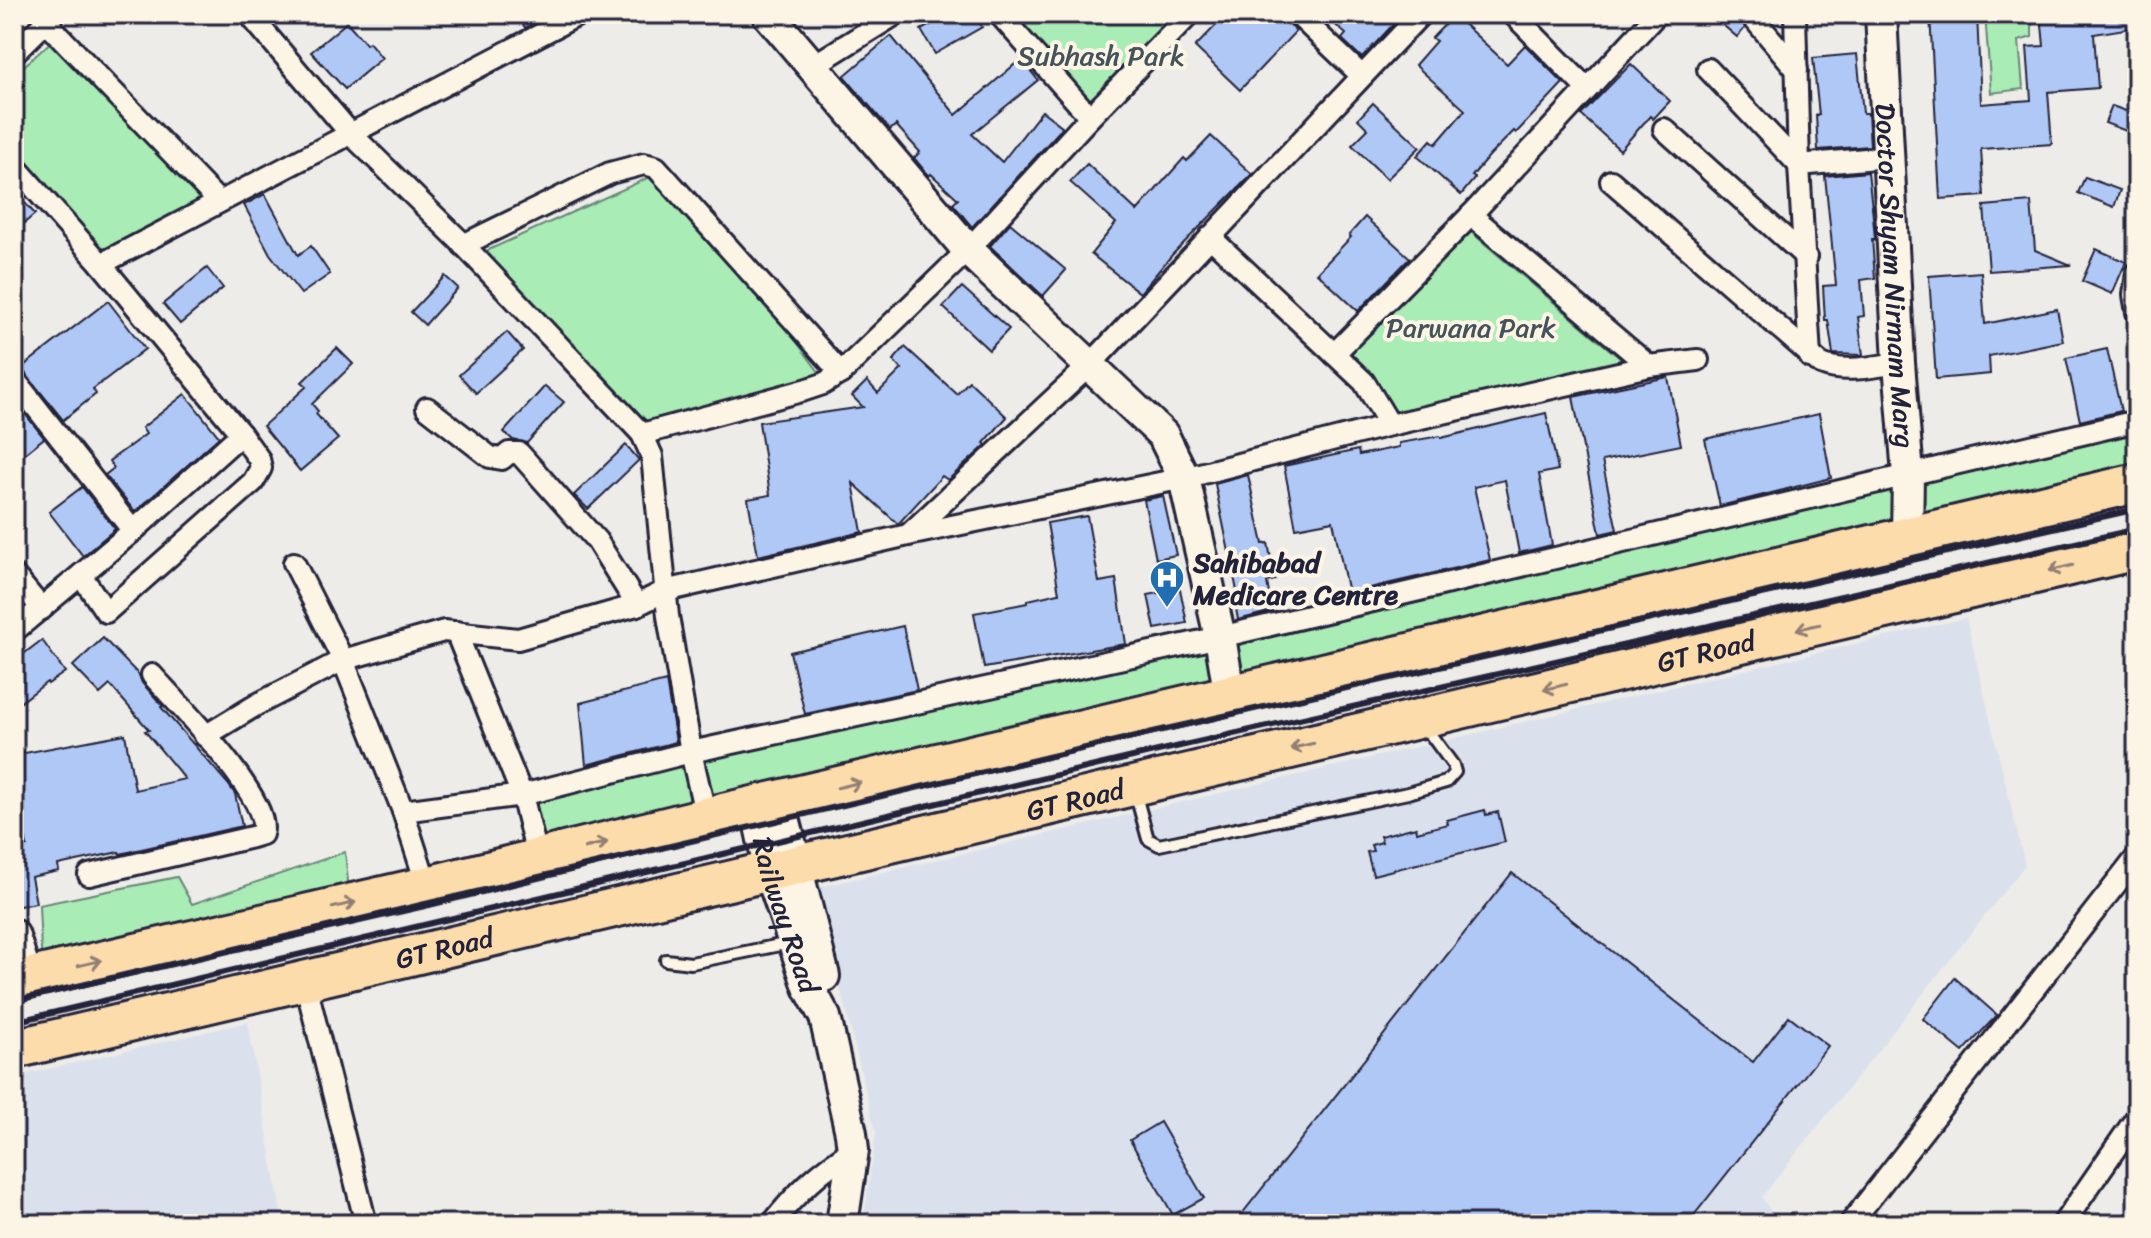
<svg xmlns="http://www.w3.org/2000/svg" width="2151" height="1238" font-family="Sriracha,sans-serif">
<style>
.built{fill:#dbe1ec}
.green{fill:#aaecb5;stroke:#668778;stroke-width:2}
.building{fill:#b0c8f6;stroke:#22223b;stroke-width:2}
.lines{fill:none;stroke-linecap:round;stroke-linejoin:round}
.lane-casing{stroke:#22223b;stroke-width:16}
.street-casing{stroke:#22223b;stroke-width:26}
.secondary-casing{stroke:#22223b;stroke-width:36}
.highway-casing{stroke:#22223b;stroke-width:44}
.lane{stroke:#fcf5e5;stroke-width:10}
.street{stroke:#fcf5e5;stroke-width:20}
.secondary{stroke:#fcf5e5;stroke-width:30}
.highway{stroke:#fddcac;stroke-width:38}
.rail{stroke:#22223b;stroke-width:6}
.oneway{stroke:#907f74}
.labels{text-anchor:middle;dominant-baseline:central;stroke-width:8;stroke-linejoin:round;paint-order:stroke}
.park-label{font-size:28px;fill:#44545a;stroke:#fcf5e5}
.street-label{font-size:28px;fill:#22223b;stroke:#fcf5e5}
.poi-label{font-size:28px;font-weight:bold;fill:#22223b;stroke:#fcf5e5;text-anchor:start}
</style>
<rect width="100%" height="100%" fill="#edece8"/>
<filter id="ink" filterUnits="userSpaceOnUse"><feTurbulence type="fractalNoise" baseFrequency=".0125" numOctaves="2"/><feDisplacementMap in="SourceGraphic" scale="16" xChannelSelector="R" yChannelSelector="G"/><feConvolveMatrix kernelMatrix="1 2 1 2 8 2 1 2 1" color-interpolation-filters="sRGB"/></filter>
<g filter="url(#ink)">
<!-- built -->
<g class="built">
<polygon points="1966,618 2025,865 1762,1197 1779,1224 863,1224 876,1134 816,888"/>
<polygon points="248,1022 283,1224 14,1224 14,1077"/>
</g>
<!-- green -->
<g class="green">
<polygon points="1005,14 1198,14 1100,116"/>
<polygon points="1985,14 2032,14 2032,37 2019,41 2023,89 1991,93"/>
<polygon points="63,31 216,195 101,254 14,155 14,75"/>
<polygon points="668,169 828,384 647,423 477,255"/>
<polygon points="1465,227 1629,366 1393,420 1351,352"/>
<polygon points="2137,421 2137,483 543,858 523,796"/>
<polygon points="345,852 350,901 42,973 39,905 177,877 192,904"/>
</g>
<!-- building -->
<g class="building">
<polygon points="518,14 552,14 525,28"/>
<polygon points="950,14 975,14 982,27 935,54 921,30"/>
<polygon points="1227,14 1284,14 1288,23 1296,31 1240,90 1195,47"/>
<polygon points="1323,14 1397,14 1400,17 1362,58 1342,39 1346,34"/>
<polygon points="1710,14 1744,14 1742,21 1745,28 1737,37"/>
<polygon points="1930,14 1977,14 1981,104 2031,100 2027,47 2044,46 2041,14 2137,14 2137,27 2094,34 2098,88 2048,92 2052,144 1981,149 1984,196 1940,199"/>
<polygon points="1454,15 1507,64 1525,45 1563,83 1516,133 1514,131 1490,155 1472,176 1475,178 1461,195 1417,156 1431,140 1436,144 1465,110 1415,65 1436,41 1432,38"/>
<polygon points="347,22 366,44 369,42 382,58 345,89 311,52"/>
<polygon points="891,36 956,115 1021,59 1038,80 972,134 1002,162 1042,111 1063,127 972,227 953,204 958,199 931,174 929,176 914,158 920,152 896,125 890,130 844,76"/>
<polygon points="1857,54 1863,113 1868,113 1870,146 1818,150 1816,115 1819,115 1813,58"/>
<polygon points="1631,64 1670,101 1653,119 1650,116 1620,150 1581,115"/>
<polygon points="1373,103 1420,147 1387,179 1352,145 1368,129 1358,119"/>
<polygon points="2112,106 2137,115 2137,135 2105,123"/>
<polygon points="1211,136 1252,174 1172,255 1140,293 1091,254 1116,223 1070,182 1087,164 1137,211 1184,158 1187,161"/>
<polygon points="1868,172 1873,217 1875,239 1872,239 1875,278 1861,280 1864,316 1858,317 1863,355 1833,354 1828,320 1825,320 1823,286 1836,285 1825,176"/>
<polygon points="2085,177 2120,190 2114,207 2078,193"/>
<polygon points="14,191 35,214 14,232"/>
<polygon points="265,194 298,255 311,246 330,274 301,294 270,254 244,205"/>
<polygon points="2031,202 2035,250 2071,265 1989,271 1984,206"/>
<polygon points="1365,217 1410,258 1358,311 1317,273 1351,237 1349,235"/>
<polygon points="1010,223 1066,270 1043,296 990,246"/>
<polygon points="2096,249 2126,262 2112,294 2082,281"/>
<polygon points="207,268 223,288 180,324 163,304"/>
<polygon points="1981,272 1985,324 2057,309 2063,341 1989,356 1990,374 1936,379 1929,276"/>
<polygon points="445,276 458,288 425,325 411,312"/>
<polygon points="962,287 1009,329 989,350 943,307"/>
<polygon points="108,301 145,349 93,389 96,394 63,420 21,368"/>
<polygon points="507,332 523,350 476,393 459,375"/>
<polygon points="905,347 957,394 969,381 1007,417 984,443 986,445 948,480 942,476 898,524 853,483 862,532 758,556 748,499 770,495 759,422 863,407 852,396 867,381 878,393 902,369 893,361"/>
<polygon points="337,348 353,364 312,404 318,411 316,414 338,439 300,471 263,426 307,386 302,382"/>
<polygon points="2107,349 2121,411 2080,421 2066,358"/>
<polygon points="1668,377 1681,445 1602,461 1617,530 1600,534 1573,397"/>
<polygon points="545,386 564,402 527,443 513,440 504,432"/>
<polygon points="185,394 219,437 135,512 105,475 114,468 109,461 146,434 142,428"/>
<polygon points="14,400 44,438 14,462"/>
<polygon points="1546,413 1558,470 1539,474 1552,545 1519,553 1505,480 1474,487 1490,560 1348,593 1333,521 1296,528 1284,466 1358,450 1359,455 1399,447 1399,443 1440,436 1441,438"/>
<polygon points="1819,414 1831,478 1720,506 1705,439"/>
<polygon points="626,445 639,460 588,509 574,495"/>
<polygon points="1248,475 1263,544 1268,543 1275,580 1267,582 1272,611 1238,620 1233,592 1237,591 1215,484"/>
<polygon points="82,487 115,529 83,556 49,512"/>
<polygon points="1163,496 1176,555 1156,559 1144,500"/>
<polygon points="1087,516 1099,582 1116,579 1126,644 984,668 974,613 1028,603 1028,600 1059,593 1047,523"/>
<polygon points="1180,589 1187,623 1155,629 1148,595"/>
<polygon points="903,626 917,690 805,714 790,652"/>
<polygon points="103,638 139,675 142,683 163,706 161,707 228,784 235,794 242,826 120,854 119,852 58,865 59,871 31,877 36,903 14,907 14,847 27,846 14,782 14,755 125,734 135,790 185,779 145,731 149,730 110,685 100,694 73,666"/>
<polygon points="42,640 65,672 48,684 47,682 21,702 14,693 14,661"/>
<polygon points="666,681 676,742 586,765 580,703"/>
<polygon points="1485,810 1486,815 1498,812 1505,842 1373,875 1367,852 1373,851 1371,845 1382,842 1380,836 1416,827 1417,832 1432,828 1448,824 1447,820"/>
<polygon points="1512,873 1753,1062 1789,1016 1828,1046 1687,1224 1234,1224"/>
<polygon points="1955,978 1997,1015 1963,1052 1923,1019"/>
<polygon points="1160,1122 1204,1198 1173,1215 1130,1140"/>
</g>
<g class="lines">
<defs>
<g id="lane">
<polyline points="1135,792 1148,839 1159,845 1408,793 1446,782 1455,772 1453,765 1425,727"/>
<polyline points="666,960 691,963 790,943"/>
</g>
<g id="street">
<polyline points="249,14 350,133 459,240 642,434 652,456 668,616 691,752 706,817"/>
<polyline points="999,14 1090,117"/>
<polyline points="1297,14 1362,76"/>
<polyline points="1513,14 1587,89"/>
<polyline points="1795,14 1799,165 1810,357"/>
<polyline points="1755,20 1797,70"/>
<polyline points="46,22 219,202"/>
<polyline points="14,53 54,14"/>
<polyline points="814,65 896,14"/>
<polyline points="1708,69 1799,165 1888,157"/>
<polyline points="1664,129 1806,257"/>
<polyline points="14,165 101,264 241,434 259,459 261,468 253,482 106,612 81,575"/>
<path d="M 1611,181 L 1821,364 C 1845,374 1874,366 1899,363"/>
<polyline points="1471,215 1649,366"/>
<polyline points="1210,237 1364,382 1390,425"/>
<polyline points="463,245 610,173 644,164 656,167 841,373"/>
<polyline points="101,264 580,14"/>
<polyline points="2137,273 2134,295 2137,312"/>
<polyline points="1334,354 1471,215 1657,14"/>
<polyline points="14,379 133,531"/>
<polyline points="427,408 490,457 502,459 509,453 519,453 597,541 637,605"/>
<polyline points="642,434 805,390 823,384 841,373 968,250 1090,117 1190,14"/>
<polyline points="908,535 1090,365 1421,14"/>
<polyline points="294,563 343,660 403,811 427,886"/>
<polyline points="14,575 42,609"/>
<polyline points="14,631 133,531 241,434"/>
<polyline points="456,632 522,795 538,859"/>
<polyline points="205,736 258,704 343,660 444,631 518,639 637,605 665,591 908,535 1184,478 1390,425 1649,366 1698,360"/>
<polyline points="403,811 522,795 691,752 1220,637 2137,421"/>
<path d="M 89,875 L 252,837 L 262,834 C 274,801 175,701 152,675"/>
<polyline points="14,929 18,933 32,977"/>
<polyline points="305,981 366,1224"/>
<path d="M 772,1224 C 796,1193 820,1170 853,1150"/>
<polyline points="1850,1224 2137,857"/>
<polyline points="2063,1224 2137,1117"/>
</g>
<g id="secondary">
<polyline points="768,14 968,250 1163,435 1184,478 1220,637 1230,697"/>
<path id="s1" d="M 1881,14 L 1899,363 L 1908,475 L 1907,537"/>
<polyline points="780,802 824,976"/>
<path id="s2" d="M 756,807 L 770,872 L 809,987 L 825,1017 L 851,1133 L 853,1150 L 842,1224"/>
</g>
<g id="highway">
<polyline points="14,981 427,886 706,817 2137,483"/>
<path id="s3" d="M 14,1049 L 2137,550"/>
</g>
</defs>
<!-- lane casing -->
<use href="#lane" class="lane-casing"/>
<!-- street casing -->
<use href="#street" class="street-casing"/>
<!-- secondary casing -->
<use href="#secondary" class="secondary-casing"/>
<!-- highway casing -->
<use href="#highway" class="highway-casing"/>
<!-- lane -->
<use href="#lane" class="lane"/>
<!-- street -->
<use href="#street" class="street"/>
<!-- secondary -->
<use href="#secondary" class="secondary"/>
<!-- highway -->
<use href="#highway" class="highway"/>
<!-- rail -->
<g class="rail">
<polyline points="14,1001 1153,732 2137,509"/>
<polyline points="14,1022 1158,751 2137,529"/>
</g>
</g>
<!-- one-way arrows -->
<defs><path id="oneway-shaft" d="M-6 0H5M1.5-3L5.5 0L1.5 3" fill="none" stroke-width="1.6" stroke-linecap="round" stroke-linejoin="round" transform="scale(2)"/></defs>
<g class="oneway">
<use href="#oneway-shaft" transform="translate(2061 568) rotate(167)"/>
<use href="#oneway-shaft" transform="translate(1808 627) rotate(167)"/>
<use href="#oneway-shaft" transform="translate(1555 687) rotate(167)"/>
<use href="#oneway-shaft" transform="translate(1302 746) rotate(167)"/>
<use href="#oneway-shaft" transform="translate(849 785) rotate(-13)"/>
<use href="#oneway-shaft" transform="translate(596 845) rotate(-14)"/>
<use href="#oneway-shaft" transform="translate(344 905) rotate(-13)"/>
<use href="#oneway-shaft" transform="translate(90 963) rotate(-13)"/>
</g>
</g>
<!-- icons -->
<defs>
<symbol id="hospital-pin" viewBox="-11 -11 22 30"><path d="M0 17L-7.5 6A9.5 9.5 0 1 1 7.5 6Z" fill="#1f6fb2" stroke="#fcf5e5"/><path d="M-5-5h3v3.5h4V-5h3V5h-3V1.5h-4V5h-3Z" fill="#fff"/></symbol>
</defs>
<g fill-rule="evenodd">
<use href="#hospital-pin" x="1147" y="558" width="40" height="54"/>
</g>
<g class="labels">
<!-- park labels -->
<g class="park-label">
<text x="1101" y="55">Subhash Park</text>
<text x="1471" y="327">Parwana Park</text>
</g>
<!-- street labels -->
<g class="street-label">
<text stroke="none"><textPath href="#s1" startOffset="262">Doctor Shyam Nirmam Marg</textPath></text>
<text stroke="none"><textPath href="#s3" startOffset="1738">GT Road</textPath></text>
<text stroke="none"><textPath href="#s3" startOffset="1090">GT Road</textPath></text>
<text stroke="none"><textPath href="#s2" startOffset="112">Railway Road</textPath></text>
<text stroke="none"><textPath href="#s3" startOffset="442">GT Road</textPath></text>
</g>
<!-- poi labels -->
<g class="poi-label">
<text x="1193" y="562">Sahibabad<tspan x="1193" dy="32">Medicare Centre</tspan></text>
</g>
</g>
<!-- margin -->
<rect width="2151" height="1238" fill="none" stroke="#fcf5e5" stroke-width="48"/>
<rect x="24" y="24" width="2103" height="1190" fill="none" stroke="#22223b" stroke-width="3" filter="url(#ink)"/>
</svg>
